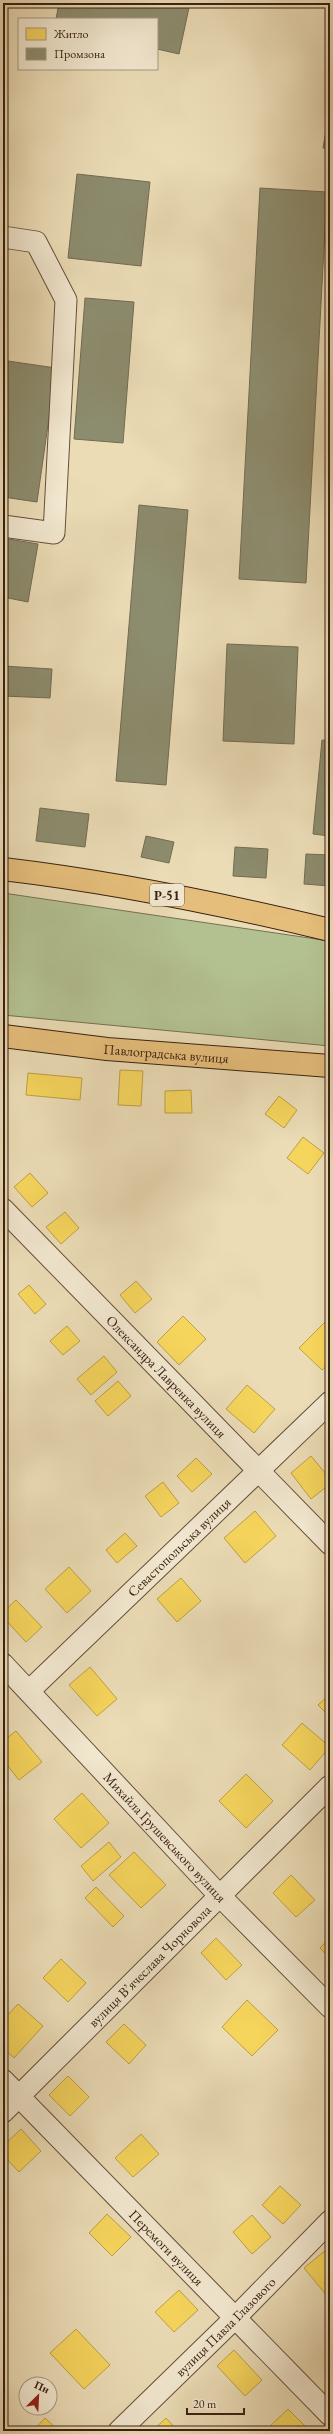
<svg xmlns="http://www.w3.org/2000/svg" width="333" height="2434" font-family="'EB Garamond',serif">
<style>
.green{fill:#b3c191;stroke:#767051}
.homes{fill:#f6d55c;stroke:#bd9f46}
.industry{fill:#8c8c6e;stroke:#736c52}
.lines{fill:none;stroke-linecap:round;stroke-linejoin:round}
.minor-casing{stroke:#664f3a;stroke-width:23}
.major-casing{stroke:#392011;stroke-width:24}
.minor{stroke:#f2e8d0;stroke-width:21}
.major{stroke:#e6be7b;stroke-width:22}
.labels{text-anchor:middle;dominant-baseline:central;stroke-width:4;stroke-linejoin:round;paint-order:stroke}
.shield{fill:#f2e8d0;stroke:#705c4a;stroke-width:1}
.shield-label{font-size:13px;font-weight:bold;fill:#392011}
.street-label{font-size:14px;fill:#392011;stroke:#f2e8d0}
</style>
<rect width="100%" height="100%" fill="#ebdcb6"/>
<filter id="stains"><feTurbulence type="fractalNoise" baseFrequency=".005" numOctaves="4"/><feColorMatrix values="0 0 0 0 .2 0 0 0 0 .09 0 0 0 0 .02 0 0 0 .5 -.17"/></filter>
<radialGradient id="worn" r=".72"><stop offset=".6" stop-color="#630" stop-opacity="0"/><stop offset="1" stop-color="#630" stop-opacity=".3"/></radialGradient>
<!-- green -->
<polygon class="green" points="3,893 330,941 330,1046 3,1015"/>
<!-- homes -->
<g class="homes">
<polygon points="120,1070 143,1071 141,1106 118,1105"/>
<polygon points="28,1073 82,1078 80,1100 26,1095"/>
<polygon points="191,1090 192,1113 165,1113 165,1091"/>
<polygon points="279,1096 297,1110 284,1128 265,1114"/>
<polygon points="303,1137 324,1153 308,1174 287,1158"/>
<polygon points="30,1173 48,1193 32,1207 14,1187"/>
<polygon points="65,1212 79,1228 61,1244 46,1227"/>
<polygon points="136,1281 152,1299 135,1313 120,1295"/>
<polygon points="29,1285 46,1304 35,1314 18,1294"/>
<polygon points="183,1316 206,1339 179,1365 157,1342"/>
<polygon points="330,1317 330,1363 322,1370 299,1348"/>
<polygon points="67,1326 80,1341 63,1355 50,1341"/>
<polygon points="104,1356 117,1372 91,1395 77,1379"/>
<polygon points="118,1381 131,1396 108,1416 95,1401"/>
<polygon points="247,1385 275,1409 254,1433 226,1409"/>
<polygon points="311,1456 330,1479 330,1484 311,1499 291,1473"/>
<polygon points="196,1458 212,1474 192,1492 177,1476"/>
<polygon points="163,1482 179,1503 161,1517 145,1496"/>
<polygon points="255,1511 276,1536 245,1563 224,1538"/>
<polygon points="125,1533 137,1546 117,1563 106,1550"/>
<polygon points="69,1567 91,1591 67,1613 45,1589"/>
<polygon points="181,1578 201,1601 177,1622 157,1599"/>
<polygon points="16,1600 42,1627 26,1642 3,1617 3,1612"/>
<polygon points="90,1667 117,1699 97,1716 69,1685"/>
<polygon points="330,1694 330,1717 318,1705"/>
<polygon points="302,1723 330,1747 310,1770 282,1745"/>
<polygon points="16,1731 42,1762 19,1780 3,1760 3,1741"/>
<polygon points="246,1774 273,1801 246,1828 219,1801"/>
<polygon points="82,1793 109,1823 81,1848 54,1819"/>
<polygon points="109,1842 121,1857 93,1881 81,1866"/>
<polygon points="134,1852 166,1885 141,1908 109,1875"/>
<polygon points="291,1875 315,1900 296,1917 273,1893"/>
<polygon points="96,1887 124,1916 113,1927 85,1898"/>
<polygon points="216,1938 242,1965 226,1980 201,1953"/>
<polygon points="330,1938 330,1959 320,1948"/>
<polygon points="61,1959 86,1983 68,2002 43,1978"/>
<polygon points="247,2000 278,2030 252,2056 222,2027"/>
<polygon points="18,2004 43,2026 14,2058 3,2048 3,2020"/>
<polygon points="124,2024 146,2045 129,2064 106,2042"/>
<polygon points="68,2076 89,2097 70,2116 49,2095"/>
<polygon points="21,2129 41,2151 19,2172 3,2155 3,2146"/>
<polygon points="141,2134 159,2154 133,2177 115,2158"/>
<polygon points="280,2186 301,2205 283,2224 262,2205"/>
<polygon points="107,2214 131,2237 112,2256 89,2233"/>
<polygon points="252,2215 271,2237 252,2254 233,2232"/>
<polygon points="326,2250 330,2254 328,2297 304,2268"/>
<polygon points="179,2290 198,2310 174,2332 155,2312"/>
<polygon points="76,2329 110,2365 84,2389 50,2353"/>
<polygon points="234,2350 262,2380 245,2396 217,2366"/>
<polygon points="288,2409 309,2430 266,2431 266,2430"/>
<polygon points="45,2418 59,2431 33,2431"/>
<polygon points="166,2418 178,2431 152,2431"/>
</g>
<!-- industry -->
<g class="industry">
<polygon points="59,3 190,3 179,54 157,49 157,19 56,19"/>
<polygon points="330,106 330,149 323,148"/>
<polygon points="77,174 150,182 141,266 68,258"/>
<polygon points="260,188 327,192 306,583 239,579"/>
<polygon points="85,298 134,302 123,443 74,439"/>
<polygon points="3,319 7,319 3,349"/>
<polygon points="8,361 56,368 37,502 3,497 3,398"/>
<polygon points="139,505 188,510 166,785 116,781"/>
<polygon points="3,538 38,544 28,602 3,597"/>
<polygon points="227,644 298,647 294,744 223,741"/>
<polygon points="3,666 52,669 50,698 3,696"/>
<polygon points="322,740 330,741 330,836 313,834"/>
<polygon points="40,808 89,814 85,847 36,841"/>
<polygon points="146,836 174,842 169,863 141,857"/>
<polygon points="235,847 268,849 266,878 233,876"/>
<polygon points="306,854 330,855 330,886 304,884"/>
</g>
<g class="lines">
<defs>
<g id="minor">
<polyline points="3,237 36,242 66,300 54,533 3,526"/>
<path id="s1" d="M 3,1209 L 330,1544"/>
<path id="s2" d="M 3,1664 L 219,1895 L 330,2007"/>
<path id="s3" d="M 29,1691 L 330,1402"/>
<path id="s4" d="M 3,2080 L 330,2415"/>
<path id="s5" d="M 3,2112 L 330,1786"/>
<path id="s6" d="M 119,2431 L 234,2319 L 330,2221"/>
</g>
<g id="major">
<path d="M 3,869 C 113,882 222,904 330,930"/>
<path id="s7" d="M 3,1036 L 107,1049 L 330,1066"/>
</g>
</defs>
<!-- minor casing -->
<use href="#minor" class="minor-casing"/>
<!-- major casing -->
<use href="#major" class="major-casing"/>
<!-- minor -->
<use href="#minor" class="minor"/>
<!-- major -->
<use href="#major" class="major"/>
</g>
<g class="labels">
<!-- shield labels -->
<rect class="shield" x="150" y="884" width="34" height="22" rx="3"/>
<g class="shield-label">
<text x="167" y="895">Р-51</text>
</g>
<!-- street labels -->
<g class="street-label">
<text stroke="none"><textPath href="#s7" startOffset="164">Павлоградська вулиця</textPath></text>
<text stroke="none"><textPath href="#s1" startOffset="234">Олександра Лавренка вулиця</textPath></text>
<text stroke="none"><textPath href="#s3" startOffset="208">Севастопольська вулиця</textPath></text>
<text stroke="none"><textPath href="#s2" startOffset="237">Михайла Грушевського вулиця</textPath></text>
<text stroke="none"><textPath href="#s5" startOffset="207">вулиця В’ячеслава Чорновола</textPath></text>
<text stroke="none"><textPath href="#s4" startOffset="234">Перемоги вулиця</textPath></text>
<text stroke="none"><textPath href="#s6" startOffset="149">вулиця Павла Глазового</textPath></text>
</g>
</g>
<!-- margin -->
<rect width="333" height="2434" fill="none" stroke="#ebdcb6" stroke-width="16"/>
<rect x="4" y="4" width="325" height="2426" fill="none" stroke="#392011" stroke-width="2"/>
<rect x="8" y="8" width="317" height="2418" fill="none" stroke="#392011"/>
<!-- legend -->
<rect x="18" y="18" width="140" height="52" fill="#f2e8d0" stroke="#a89884"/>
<rect x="26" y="28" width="20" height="12" fill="#f6d55c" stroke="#a89884"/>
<text x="54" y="38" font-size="12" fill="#392011">Житло</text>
<rect x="26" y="48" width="20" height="12" fill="#8c8c6e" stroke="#a89884"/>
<text x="54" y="58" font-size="12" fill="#392011">Промзона</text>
<!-- north arrow -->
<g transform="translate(38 2396) rotate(24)"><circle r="19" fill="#f2e8d0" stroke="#a89884"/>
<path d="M0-3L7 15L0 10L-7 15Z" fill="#8f2418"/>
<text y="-6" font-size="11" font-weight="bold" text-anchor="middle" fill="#392011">Пн</text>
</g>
<!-- scale -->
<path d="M187 2408v6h57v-6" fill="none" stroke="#392011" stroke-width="2"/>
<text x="193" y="2408" font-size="12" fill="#392011" stroke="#f2e8d0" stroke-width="3" paint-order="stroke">20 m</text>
<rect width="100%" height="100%" filter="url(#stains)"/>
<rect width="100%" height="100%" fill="url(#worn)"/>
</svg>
